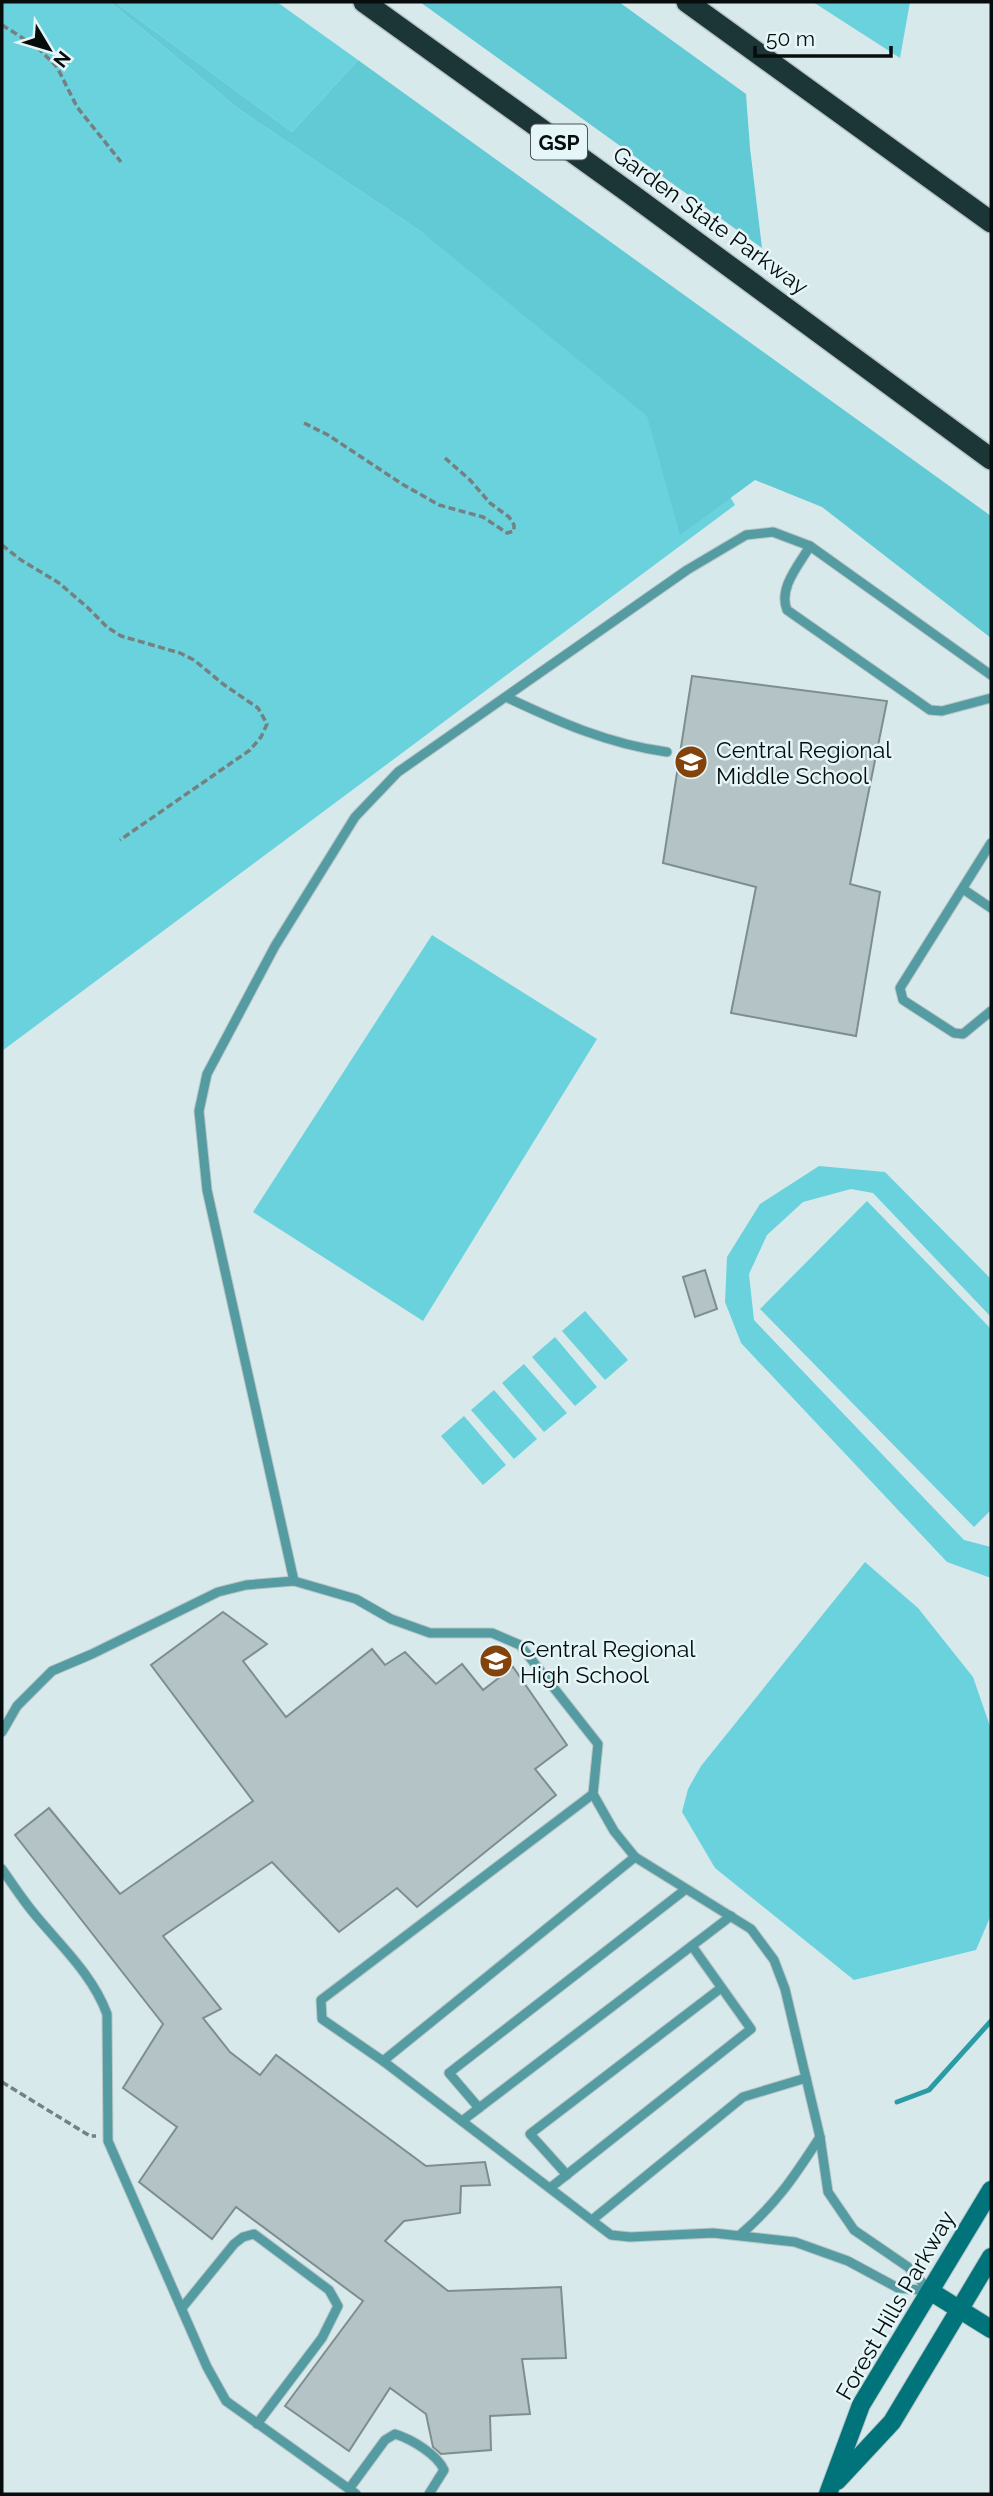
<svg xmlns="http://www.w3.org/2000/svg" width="993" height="2496" font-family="Raleway,sans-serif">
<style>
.green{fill:#6ad2dc}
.forest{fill:#61cad4}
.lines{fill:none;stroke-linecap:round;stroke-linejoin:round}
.stream{stroke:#2b9ca6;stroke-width:5}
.building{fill:#b4c4c6;stroke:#7e8e8f;stroke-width:2}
.service-casing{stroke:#b7c6c7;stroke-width:11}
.secondary-casing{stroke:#b7c6c7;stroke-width:20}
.motorway-casing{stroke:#b7c6c7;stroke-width:24}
.path{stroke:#748081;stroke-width:3.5;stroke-dasharray:7 3.5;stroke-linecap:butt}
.service{stroke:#559ba2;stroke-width:9}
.secondary{stroke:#01737b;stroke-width:18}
.motorway{stroke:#1c3537;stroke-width:21}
.labels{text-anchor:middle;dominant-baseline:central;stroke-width:5;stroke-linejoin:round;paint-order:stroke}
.shield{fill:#e5f6f8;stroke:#4a5254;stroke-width:2}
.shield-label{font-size:21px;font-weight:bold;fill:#070c0d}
.street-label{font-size:23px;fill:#070c0d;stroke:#e5f6f8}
.poi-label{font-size:23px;fill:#070c0d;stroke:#e5f6f8;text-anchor:start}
</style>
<rect width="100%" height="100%" fill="#d8e9eb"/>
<!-- green -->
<g class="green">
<polygon points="2,2 110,2 240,110 423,233 678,411 735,505 2,1051"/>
<polygon points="115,2 277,2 358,60 292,132"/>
<polygon points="813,2 910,2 900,58"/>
<polygon points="432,935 597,1039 423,1321 253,1212"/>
<polygon points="819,1166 885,1172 991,1279 991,1317 873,1193 851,1189 803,1202 767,1235 749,1274 754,1320 964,1540 991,1547 991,1578 947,1562 741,1343 725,1302 727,1257 760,1204"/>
<polygon points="867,1201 991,1329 991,1510 974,1527 760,1309"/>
<polygon points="585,1311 628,1360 605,1380 562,1331"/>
<polygon points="555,1337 597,1387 575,1406 532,1357"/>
<polygon points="524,1364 567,1413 544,1432 502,1383"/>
<polygon points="494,1390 537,1439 514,1459 471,1410"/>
<polygon points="464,1416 506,1465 483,1485 441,1436"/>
<polygon points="865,1562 918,1608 973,1677 991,1729 991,1915 976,1950 854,1980 715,1868 682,1812 688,1789 701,1766"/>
</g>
<!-- forest -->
<g class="forest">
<polygon points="110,2 115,2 292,132 358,60 991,516 991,638 822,507 755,480 680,535 647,416 423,233 240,110"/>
<polygon points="420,2 619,2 746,94 750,148 762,248"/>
</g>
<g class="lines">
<!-- stream -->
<polyline class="stream" points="897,2102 929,2090 991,2021"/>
</g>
<!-- building -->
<g class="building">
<polygon points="692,676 887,701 850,884 880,892 856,1036 731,1013 756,887 663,863"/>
<polygon points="705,1270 717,1309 695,1317 683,1277"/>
<polygon points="223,1612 267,1644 243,1661 286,1717 372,1649 385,1665 405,1652 436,1684 462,1664 483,1690 513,1667 567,1745 535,1769 556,1795 417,1907 397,1888 339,1932 272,1862 163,1936 221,2009 203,2018 230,2052 260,2075 276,2055 426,2166 485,2162 490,2185 461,2186 460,2213 404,2221 385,2241 448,2291 561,2287 566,2358 522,2359 530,2414 490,2416 491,2450 441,2454 433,2447 426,2414 390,2388 349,2451 285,2406 363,2301 236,2207 212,2239 139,2182 177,2127 123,2088 163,2024 15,1835 49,1808 120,1894 253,1801 151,1665"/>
</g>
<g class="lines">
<defs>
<g id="service">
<path d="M 810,546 C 799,565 778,588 787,610 L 930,710 L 942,711 L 991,698"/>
<path d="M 506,697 C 559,722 608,744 667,752"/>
<polyline points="991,843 900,988 903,1000 954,1033 963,1034 991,1011"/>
<polyline points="963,889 991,908"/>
<polyline points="294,1581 207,1190 199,1111 207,1074 275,946 355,817 398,772 687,570 746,535 773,532 810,546 991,675"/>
<polyline points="2,1732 17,1706 52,1671 92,1654 218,1592 246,1585 294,1581 356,1599 391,1619 430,1633 492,1633 520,1645 598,1744 593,1794 614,1831 635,1857 751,1929 774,1960 785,1989 820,2137 828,2192 854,2230 908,2267 930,2291"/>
<polyline points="593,1794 321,2000 322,2019 383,2061 611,2235 630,2237 713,2233 795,2242 848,2261 898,2288 930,2291"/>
<path d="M 2,1869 C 13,1885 24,1902 37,1917 C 63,1948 93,1976 107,2014 L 108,2141 L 207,2367 L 226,2401 L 356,2494"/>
<polyline points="383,2061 635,1857"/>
<polyline points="479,2108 449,2073 686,1889"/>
<polyline points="462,2121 731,1916"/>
<polyline points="567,2175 530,2134 721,1988"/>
<polyline points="550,2188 751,2029 692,1946"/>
<polyline points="592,2220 743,2097 806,2078"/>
<path d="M 740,2235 C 777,2203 794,2177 820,2137"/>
<polyline points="182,2308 234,2244 243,2237 254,2234 329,2290 338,2306 322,2338 257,2424"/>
<path d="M 349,2489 L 385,2440 L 395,2434 C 411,2439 437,2454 444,2470 L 429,2494"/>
</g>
<g id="secondary">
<polyline points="930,2291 991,2329"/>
<polyline points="837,2481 892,2422 991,2257"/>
<polyline points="828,2494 861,2405 991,2190"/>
</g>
<g id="motorway">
<polyline points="364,2 631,194 991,459"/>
<polyline points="687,2 991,222"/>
</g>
</defs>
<!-- service casing -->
<use href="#service" class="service-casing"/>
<!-- secondary casing -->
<use href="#secondary" class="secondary-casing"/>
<!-- motorway casing -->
<use href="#motorway" class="motorway-casing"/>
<!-- path -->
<g class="path">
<polyline points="2,25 37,47 57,67 77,107 121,162"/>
<polyline points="304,423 328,435 402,484 439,505 483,517 507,533 514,531 514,525 509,517 490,503 470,480 445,458"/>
<polyline points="2,545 21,560 59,583 87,607 107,627 121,636 180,653 194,660 223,684 258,708 267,724 261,737 250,750 120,840"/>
<polyline points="2,2082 90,2136 96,2136"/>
</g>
<!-- service -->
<use href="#service" class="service"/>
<!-- secondary -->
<use href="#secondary" class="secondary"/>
<!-- motorway -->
<use href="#motorway" class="motorway"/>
</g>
<!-- icons -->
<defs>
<symbol id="school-disc" viewBox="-11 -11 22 22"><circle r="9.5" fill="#83430b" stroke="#e5f6f8"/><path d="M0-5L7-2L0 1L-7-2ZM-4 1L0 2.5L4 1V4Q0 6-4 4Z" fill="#fff"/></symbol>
</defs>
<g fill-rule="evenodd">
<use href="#school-disc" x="672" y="743" width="38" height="38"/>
<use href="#school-disc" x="477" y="1642" width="38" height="38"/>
</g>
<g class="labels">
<!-- shield labels -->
<rect class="shield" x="531" y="124.5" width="56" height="35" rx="5"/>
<g class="shield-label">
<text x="559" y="142">GSP</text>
</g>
<!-- street labels -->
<g class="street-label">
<text transform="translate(711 220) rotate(36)">Garden State Parkway</text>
<text transform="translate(895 2305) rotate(-60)">Forest Hills Parkway</text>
</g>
<!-- poi labels -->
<g class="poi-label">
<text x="716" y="749">Central Regional<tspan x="716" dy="26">Middle School</tspan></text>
<text x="520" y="1648">Central Regional<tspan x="520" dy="26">High School</tspan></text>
</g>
</g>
<!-- border -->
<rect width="993" height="2496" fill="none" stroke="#070c0d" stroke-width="7"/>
<!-- north arrow -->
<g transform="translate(49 49) rotate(128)" stroke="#e5f6f8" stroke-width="5" paint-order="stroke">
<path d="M0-5L12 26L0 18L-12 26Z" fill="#070c0d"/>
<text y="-10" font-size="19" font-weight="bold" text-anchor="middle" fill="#070c0d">N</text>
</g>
<!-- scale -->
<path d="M755 46v10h136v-10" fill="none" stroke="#070c0d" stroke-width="3.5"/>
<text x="766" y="46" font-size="21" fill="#070c0d" stroke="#e5f6f8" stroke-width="5" paint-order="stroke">50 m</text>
</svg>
